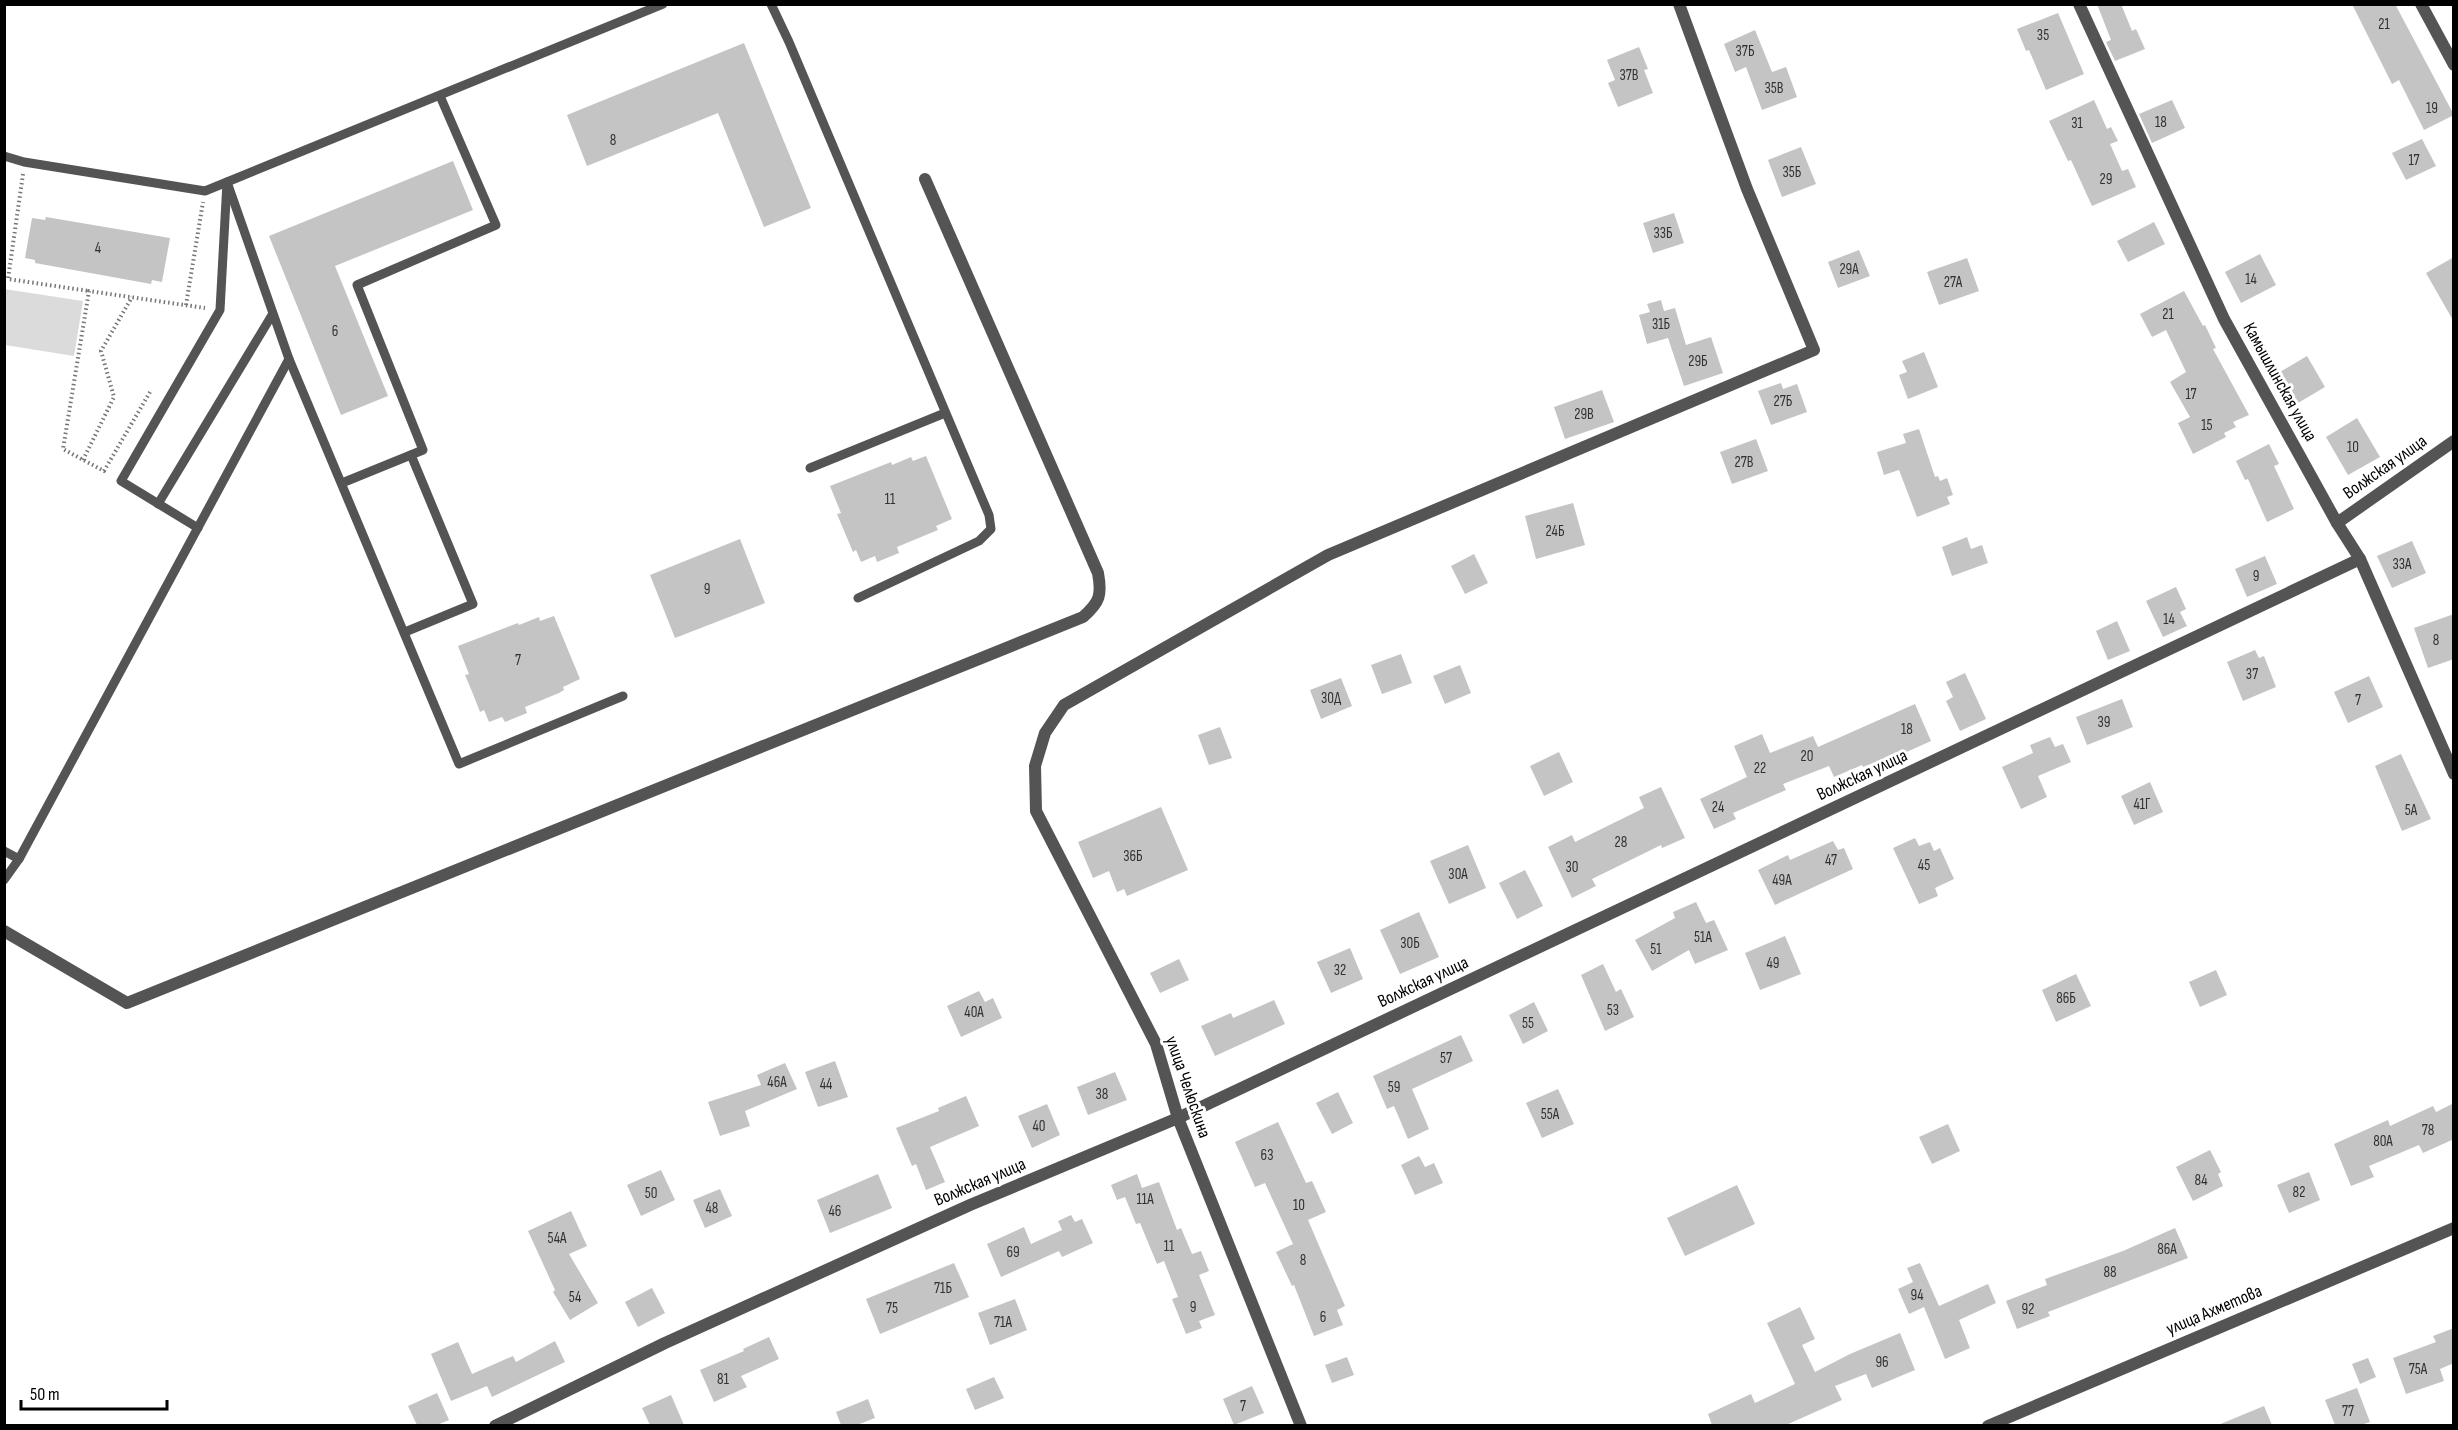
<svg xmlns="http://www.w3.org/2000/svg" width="2458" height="1430" font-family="'Sofia Sans Condensed',sans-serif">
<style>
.green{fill:#dbdbdb}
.building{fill:#c4c4c4}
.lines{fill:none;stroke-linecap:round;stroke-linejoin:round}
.path{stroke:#767676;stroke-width:4;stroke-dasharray:1.5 3;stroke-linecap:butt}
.lane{stroke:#545454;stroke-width:9}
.street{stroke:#545454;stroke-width:12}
.labels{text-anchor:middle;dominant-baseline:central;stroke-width:6;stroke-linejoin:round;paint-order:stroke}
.number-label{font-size:15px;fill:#313131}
.street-label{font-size:18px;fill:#000;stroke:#fff}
</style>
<rect width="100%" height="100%" fill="#fff"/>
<!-- green -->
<polygon class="green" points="4,289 83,301 74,356 5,345"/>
<!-- building -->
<g class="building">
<polygon points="2097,4 2121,4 2132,31 2136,29 2145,49 2115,61 2106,42 2111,40"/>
<polygon points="2352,4 2395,4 2454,115 2424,130 2399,80 2392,84"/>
<polygon points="2058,13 2084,74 2046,90 2029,50 2026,51 2017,29"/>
<polygon points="1755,30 1772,72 1786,67 1797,97 1762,110 1746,67 1735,72 1724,44"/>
<polygon points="744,43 811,208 764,227 718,113 587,166 567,115"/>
<polygon points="1639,47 1648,69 1644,70 1653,93 1618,107 1608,83 1615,80 1607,60"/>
<polygon points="2094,100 2107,129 2111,127 2118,141 2110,144 2122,171 2128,169 2136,187 2092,206 2071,160 2068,161 2049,121"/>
<polygon points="2172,100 2185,128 2152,143 2139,114"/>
<polygon points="2422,139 2436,166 2406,180 2392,153"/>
<polygon points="1801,147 1816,184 1782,197 1768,160"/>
<polygon points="453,161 473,210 335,266 388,396 341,415 269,236"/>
<polygon points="1674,213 1684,243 1653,253 1643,223"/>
<polygon points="46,217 170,238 162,282 152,280 151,284 35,263 35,260 25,258 32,218 45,220"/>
<polygon points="2154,222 2165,244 2128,262 2117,241"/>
<polygon points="1859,250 1870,276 1838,288 1828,262"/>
<polygon points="2260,254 2276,285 2241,303 2225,272"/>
<polygon points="2454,257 2454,322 2426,273"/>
<polygon points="1967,258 1979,291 1939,305 1927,272"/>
<polygon points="2184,291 2203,326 2205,325 2216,348 2213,349 2249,415 2233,422 2236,427 2224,433 2226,437 2193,454 2178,423 2190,417 2170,382 2186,372 2166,330 2152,337 2140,314"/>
<polygon points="1661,300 1664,311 1675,308 1686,345 1711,337 1723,373 1684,386 1668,338 1647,344 1639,315 1650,312 1647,304"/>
<polygon points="1924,352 1938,387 1908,399 1899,375 1907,372 1902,361"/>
<polygon points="2307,356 2325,387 2298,403 2280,372"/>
<polygon points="1781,383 1783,389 1797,384 1807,412 1771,425 1758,391"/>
<polygon points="1602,390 1614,422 1565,439 1554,407"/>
<polygon points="2357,418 2380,457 2348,475 2326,437"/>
<polygon points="1919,429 1935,477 1938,476 1940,481 1947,478 1953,495 1947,497 1950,504 1917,517 1899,470 1884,475 1877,452 1906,443 1903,434"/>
<polygon points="1756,439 1768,471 1732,484 1720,452"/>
<polygon points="2269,444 2279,464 2274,466 2294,509 2267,522 2248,479 2245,480 2236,461"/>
<polygon points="926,456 952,519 936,526 938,530 897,547 899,553 877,562 875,556 861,562 856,550 853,552 837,514 841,513 830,486 891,462 892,465 911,457 913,461"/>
<polygon points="1573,503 1585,545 1536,559 1525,516"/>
<polygon points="1967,537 1971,549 1982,545 1988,563 1952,576 1942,547"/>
<polygon points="740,539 765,603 675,638 650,575"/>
<polygon points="2412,541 2426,573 2392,588 2377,556"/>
<polygon points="1474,554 1488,583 1465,594 1451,566"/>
<polygon points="2265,556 2277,584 2247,597 2235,569"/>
<polygon points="2176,587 2186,609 2180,612 2187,626 2163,637 2146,601"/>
<polygon points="2454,614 2454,659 2428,668 2414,628"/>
<polygon points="554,616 580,679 563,687 564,690 559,693 525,707 527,713 505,722 502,717 489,722 484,710 480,712 473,694 465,675 469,674 458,646 518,623 519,625 539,617 540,621"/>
<polygon points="2117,621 2130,651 2108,660 2096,631"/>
<polygon points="2255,650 2259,658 2264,656 2276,687 2243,701 2227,662"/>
<polygon points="1401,654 1412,683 1382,694 1371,665"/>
<polygon points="1460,665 1471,693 1445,704 1433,676"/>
<polygon points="1965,673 1986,719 1960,731 1946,701 1953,697 1946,682"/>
<polygon points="2369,676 2383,707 2348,723 2334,692"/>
<polygon points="1341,678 1352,706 1321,719 1310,690"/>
<polygon points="2122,699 2133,727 2087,745 2076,717"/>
<polygon points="1915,704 1931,741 1900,755 1899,753 1863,767 1862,765 1834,777 1829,766 1783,784 1786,790 1733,813 1736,819 1714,829 1700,799 1747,777 1734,746 1762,734 1770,753 1813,736 1818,747"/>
<polygon points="1220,727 1232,758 1209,765 1198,735"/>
<polygon points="2050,737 2055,747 2063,744 2071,762 2038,776 2047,797 2021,809 2002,767 2033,753 2030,745"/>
<polygon points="1559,752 1573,782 1544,796 1530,766"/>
<polygon points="2401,754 2431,819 2402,831 2375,766"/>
<polygon points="2150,782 2163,812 2134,825 2121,796"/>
<polygon points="1661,787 1685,838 1662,848 1661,845 1592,879 1596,886 1572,898 1548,847 1572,835 1575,842 1644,808 1639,797"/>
<polygon points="1161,807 1188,870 1127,896 1124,889 1117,892 1109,871 1093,878 1078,842"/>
<polygon points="1915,838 1919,846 1930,842 1934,851 1940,848 1954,879 1935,888 1938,896 1919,904 1893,848"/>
<polygon points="1833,841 1838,850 1844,848 1853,869 1775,905 1758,870 1788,855 1790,860"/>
<polygon points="1468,845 1486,888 1449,904 1430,861"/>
<polygon points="1525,870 1543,906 1517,919 1499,883"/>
<polygon points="1696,902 1706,923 1714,920 1728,950 1695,964 1689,950 1652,971 1635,940 1675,918 1673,912"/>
<polygon points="1419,912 1439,957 1400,974 1380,930"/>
<polygon points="1785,936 1801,974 1760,990 1745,953"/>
<polygon points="1350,948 1363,979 1331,993 1317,962"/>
<polygon points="1179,959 1189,980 1160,993 1150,973"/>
<polygon points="1603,964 1616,992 1621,989 1634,1017 1605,1031 1581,975"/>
<polygon points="2216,970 2227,995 2200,1007 2189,982"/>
<polygon points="2076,974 2091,1006 2056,1022 2042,990"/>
<polygon points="979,991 985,1002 993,998 1002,1018 961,1037 947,1006"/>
<polygon points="1274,1000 1285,1024 1215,1056 1201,1026 1231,1013 1233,1018"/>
<polygon points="1534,1002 1548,1031 1523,1044 1509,1015"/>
<polygon points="1461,1035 1473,1061 1412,1089 1429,1129 1408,1139 1394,1106 1387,1109 1373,1076"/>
<polygon points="835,1061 848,1097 818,1107 805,1072"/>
<polygon points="785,1063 797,1089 745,1111 750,1126 720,1136 708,1102 761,1085 757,1075"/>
<polygon points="1115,1072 1127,1100 1088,1115 1077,1087"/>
<polygon points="1558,1089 1574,1124 1542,1138 1526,1103"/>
<polygon points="1338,1092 1353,1123 1332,1134 1316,1103"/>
<polygon points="966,1096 979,1126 930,1147 945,1182 926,1190 916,1164 912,1166 896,1128 939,1111 938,1108"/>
<polygon points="2454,1103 2454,1139 2423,1153 2419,1145 2369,1166 2374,1177 2351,1186 2334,1144 2388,1120 2390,1126 2433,1106 2436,1112"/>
<polygon points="1047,1104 1060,1135 1032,1148 1018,1116"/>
<polygon points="1278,1122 1306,1183 1312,1181 1326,1212 1308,1220 1345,1306 1337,1310 1343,1325 1314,1336 1294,1285 1292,1286 1276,1252 1293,1244 1265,1183 1255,1187 1235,1142"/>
<polygon points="1948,1124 1960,1151 1932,1164 1919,1137"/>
<polygon points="2210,1150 2221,1172 2218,1174 2223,1186 2193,1201 2176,1167"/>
<polygon points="1419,1156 1425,1167 1434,1163 1443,1183 1415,1195 1401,1165"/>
<polygon points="661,1170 675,1200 641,1216 627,1185"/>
<polygon points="2309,1172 2320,1200 2289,1213 2277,1185"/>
<polygon points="878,1174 892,1208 830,1233 817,1200"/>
<polygon points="1137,1174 1142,1188 1159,1182 1177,1230 1181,1228 1192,1254 1201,1251 1209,1271 1199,1275 1215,1315 1199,1321 1202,1328 1186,1334 1172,1299 1178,1297 1164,1261 1157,1264 1140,1223 1136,1224 1125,1197 1117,1200 1111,1185"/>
<polygon points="1737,1185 1755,1224 1685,1256 1667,1218"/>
<polygon points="720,1189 732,1216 705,1228 693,1200"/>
<polygon points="571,1211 587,1246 569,1254 598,1303 570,1320 553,1292 555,1290 528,1231"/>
<polygon points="1071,1215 1075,1222 1082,1219 1093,1243 1062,1257 1059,1251 1001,1277 987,1244 1024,1227 1031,1244 1062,1230 1058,1221"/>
<polygon points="2175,1228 2188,1258 2048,1312 2050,1316 2017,1329 2006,1301 2047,1285 2045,1279 2123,1251"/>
<polygon points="954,1263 969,1297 880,1334 866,1299"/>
<polygon points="1920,1263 1939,1306 1988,1284 1996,1303 1959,1320 1970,1348 1945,1359 1924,1307 1909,1314 1898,1289 1913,1282 1907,1268"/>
<polygon points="652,1288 665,1313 638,1327 625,1302"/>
<polygon points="1015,1299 1027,1330 990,1345 978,1313"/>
<polygon points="1800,1307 1815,1339 1802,1345 1815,1372 1850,1354 1900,1333 1915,1370 1872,1388 1866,1374 1835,1386 1842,1400 1786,1425 1712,1425 1708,1414 1751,1394 1755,1403 1795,1384 1767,1323"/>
<polygon points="2454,1328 2454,1363 2440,1369 2444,1381 2406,1394 2393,1358 2436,1342 2433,1336"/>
<polygon points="769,1337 779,1359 741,1376 747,1387 714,1402 700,1370 744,1351 743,1349"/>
<polygon points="555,1341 565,1362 492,1397 487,1386 451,1401 431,1354 458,1342 472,1374 513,1356 516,1362"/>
<polygon points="1347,1357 1354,1375 1332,1383 1325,1365"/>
<polygon points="2368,1358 2376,1377 2360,1384 2352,1364"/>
<polygon points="994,1377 1004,1398 975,1410 966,1389"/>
<polygon points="1252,1386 1264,1413 1234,1425 1223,1399"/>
<polygon points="2357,1388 2370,1422 2361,1425 2335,1425 2325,1400"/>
<polygon points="437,1393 449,1420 437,1425 417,1425 408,1406"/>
<polygon points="671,1395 684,1425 650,1425 642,1408"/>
<polygon points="868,1399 875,1418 857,1425 841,1425 836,1412"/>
<polygon points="2264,1406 2272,1425 2218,1425"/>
</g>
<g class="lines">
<!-- path -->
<g class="path">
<polyline points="23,174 8,279 89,291"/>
<polyline points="186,305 203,202"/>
<polyline points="150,392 104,471 63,449 89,291 205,308"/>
<polyline points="83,460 114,397 101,351 132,297"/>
</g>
<!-- lane -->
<g class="lane">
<polyline points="771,4 789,42 989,515 991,529 979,541 858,598"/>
<polyline points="4,156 24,162 205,191 227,182 289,359 459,764 623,696"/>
<polyline points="810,468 945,413"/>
<polyline points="342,483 423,450 357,285 496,225 440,96"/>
<polyline points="158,504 272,315"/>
<polyline points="198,528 121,481 220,310 227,182 663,4"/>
<polyline points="405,632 473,604 411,455"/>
<polyline points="4,851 19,859"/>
<polyline points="4,880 19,859 289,359"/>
</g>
<!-- street -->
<g class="street">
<polyline points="2079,4 2224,319 2337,523 2360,559 2454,774"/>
<polyline points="2421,4 2454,65"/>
<polyline points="2337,523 2454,441"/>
<path d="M 4,931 L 127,1003 L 1083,617 C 1100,602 1102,595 1098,573 L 925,179"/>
<polyline points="495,1426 665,1343 970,1205 1178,1118 2360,559"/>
<polyline points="1301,1426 1178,1118 1156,1044 1036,811 1035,766 1045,733 1064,705 1328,555 1814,350 1747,189 1679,4"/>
<polyline points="1988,1426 2454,1228"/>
</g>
</g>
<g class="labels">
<!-- number labels -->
<g class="number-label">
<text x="2384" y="24">21</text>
<text x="2043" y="35">35</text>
<text x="1745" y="51">37Б</text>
<text x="1629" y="75">37В</text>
<text x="1774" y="88">35В</text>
<text x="2432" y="108">19</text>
<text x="2161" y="122">18</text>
<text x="2077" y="123">31</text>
<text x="613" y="140">8</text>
<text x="2414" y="160">17</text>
<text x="1792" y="172">35Б</text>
<text x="2106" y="179">29</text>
<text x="1663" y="233">33Б</text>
<text x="98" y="248">4</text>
<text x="1849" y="269">29А</text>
<text x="2251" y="279">14</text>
<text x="1953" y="282">27А</text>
<text x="2168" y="314">21</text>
<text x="1661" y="324">31Б</text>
<text x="335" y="331">6</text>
<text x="1698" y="361">29Б</text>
<text x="2191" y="394">17</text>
<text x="1783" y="401">27Б</text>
<text x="1584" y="414">29В</text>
<text x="2207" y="425">15</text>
<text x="2353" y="447">10</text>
<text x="1744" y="462">27В</text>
<text x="890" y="499">11</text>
<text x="1555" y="531">24Б</text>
<text x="2402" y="564">33А</text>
<text x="2256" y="576">9</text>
<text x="707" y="589">9</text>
<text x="2169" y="619">14</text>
<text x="2436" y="640">8</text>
<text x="518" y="660">7</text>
<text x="2252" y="674">37</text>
<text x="1331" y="698">30Д</text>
<text x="2358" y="700">7</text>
<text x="2104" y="722">39</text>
<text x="1907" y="729">18</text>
<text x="1807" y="756">20</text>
<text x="1760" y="768">22</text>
<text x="2142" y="804">41Г</text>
<text x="1718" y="807">24</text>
<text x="2411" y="810">5А</text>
<text x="1621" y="842">28</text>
<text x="1133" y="856">36Б</text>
<text x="1831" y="860">47</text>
<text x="1924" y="865">45</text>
<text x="1572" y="867">30</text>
<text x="1458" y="874">30А</text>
<text x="1782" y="880">49А</text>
<text x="1703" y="937">51А</text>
<text x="1410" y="943">30Б</text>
<text x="1656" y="949">51</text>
<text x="1773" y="963">49</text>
<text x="1340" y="970">32</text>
<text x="2066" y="998">86Б</text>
<text x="1613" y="1010">53</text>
<text x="974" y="1012">40А</text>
<text x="1528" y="1023">55</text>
<text x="1446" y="1058">57</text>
<text x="777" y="1082">46А</text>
<text x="826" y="1084">44</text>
<text x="1394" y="1087">59</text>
<text x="1102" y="1094">38</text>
<text x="1550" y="1114">55А</text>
<text x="1039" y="1126">40</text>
<text x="2428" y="1130">78</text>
<text x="2383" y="1141">80А</text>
<text x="1267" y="1155">63</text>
<text x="2201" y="1180">84</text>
<text x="2299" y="1192">82</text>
<text x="651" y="1193">50</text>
<text x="1145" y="1199">11А</text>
<text x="1299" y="1205">10</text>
<text x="712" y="1208">48</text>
<text x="835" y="1211">46</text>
<text x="557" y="1238">54А</text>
<text x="1169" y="1246">11</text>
<text x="2167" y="1249">86А</text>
<text x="1013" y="1252">69</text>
<text x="1303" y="1260">8</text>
<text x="2110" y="1272">88</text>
<text x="943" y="1288">71Б</text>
<text x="1917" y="1295">94</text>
<text x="575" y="1297">54</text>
<text x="1193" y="1307">9</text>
<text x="892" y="1308">75</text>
<text x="2028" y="1309">92</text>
<text x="1323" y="1317">6</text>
<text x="1003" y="1322">71А</text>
<text x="1882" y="1362">96</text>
<text x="2418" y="1369">75А</text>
<text x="723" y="1379">81</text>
<text x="1243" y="1406">7</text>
<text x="2348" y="1411">77</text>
</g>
<!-- street labels -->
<g class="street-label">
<text transform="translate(2280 382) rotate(61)">Камышлинская улица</text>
<text transform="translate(2385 467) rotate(-35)">Волжская улица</text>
<text transform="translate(1862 775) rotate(-25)">Волжская улица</text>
<text transform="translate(1423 982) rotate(-25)">Волжская улица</text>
<text transform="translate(1188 1087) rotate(71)">улица Челюскина</text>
<text transform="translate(980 1182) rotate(-23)">Волжская улица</text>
<text transform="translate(2214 1310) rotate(-23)">улица Ахметова</text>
</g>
</g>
<!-- border -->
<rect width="2458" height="1430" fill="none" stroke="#000000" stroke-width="12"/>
<!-- scale -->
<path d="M21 1400v9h146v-9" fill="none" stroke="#000000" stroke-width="3"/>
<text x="30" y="1400" font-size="18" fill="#000000" stroke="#ffffff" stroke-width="4.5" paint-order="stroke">50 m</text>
</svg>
